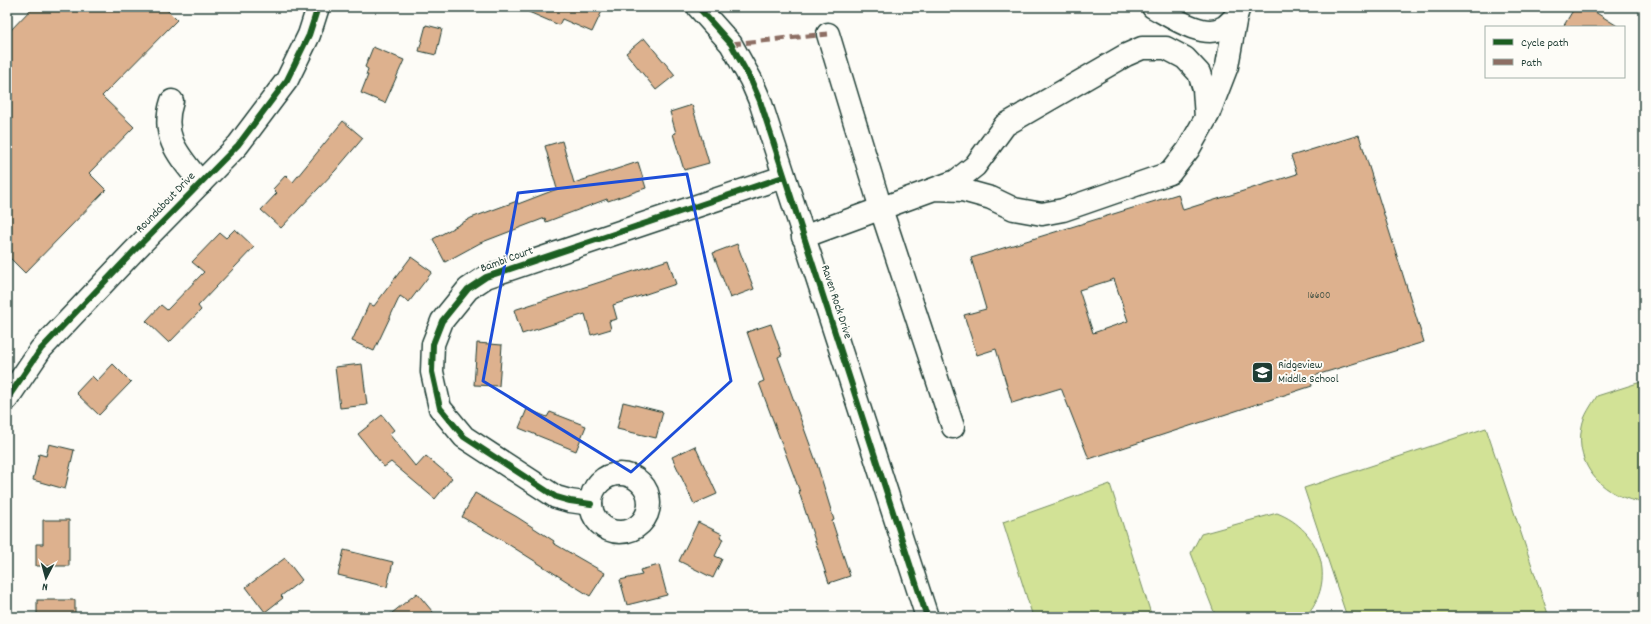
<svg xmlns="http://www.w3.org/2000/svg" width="1651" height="624" font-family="Dekko,sans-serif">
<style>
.pitch{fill:#d2e296;stroke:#789065}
.building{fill:#ddb18e;stroke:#1f3d34;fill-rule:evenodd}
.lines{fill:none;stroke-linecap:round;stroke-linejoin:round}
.minor-casing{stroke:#1f3d34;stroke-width:25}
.minor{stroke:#fdfcf7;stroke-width:22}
.quiet{stroke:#8d6e63;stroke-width:5;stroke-dasharray:10 5;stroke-linecap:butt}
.cycleway-casing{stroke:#fdfcf7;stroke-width:8}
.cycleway{stroke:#1b5e20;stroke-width:6}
.marked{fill:none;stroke:#1d4ed8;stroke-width:3;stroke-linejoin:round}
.labels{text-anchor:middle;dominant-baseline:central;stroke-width:4;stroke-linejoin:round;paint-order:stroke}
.number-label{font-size:10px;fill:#4e5a4a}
.street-label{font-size:12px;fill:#1f3d34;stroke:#fdfcf7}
.poi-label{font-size:12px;fill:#1f3d34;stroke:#fdfcf7;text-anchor:start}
</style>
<rect width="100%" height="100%" fill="#fdfcf7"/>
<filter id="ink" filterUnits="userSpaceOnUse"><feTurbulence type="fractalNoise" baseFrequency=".025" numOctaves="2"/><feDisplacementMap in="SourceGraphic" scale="8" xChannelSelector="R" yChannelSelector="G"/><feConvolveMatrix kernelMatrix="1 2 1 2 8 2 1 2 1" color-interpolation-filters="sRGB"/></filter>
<g filter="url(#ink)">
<!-- pitch -->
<g class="pitch">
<path d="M 1644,381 L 1644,502 C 1606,499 1573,467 1582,426 C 1584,415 1591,406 1597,396 Z"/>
<polygon points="1486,428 1549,617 1347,617 1304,488"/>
<polygon points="1110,484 1152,617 1033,617 1003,522"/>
<path d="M 1277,513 C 1321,530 1338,581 1305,617 L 1216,617 L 1191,553 L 1201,534 Z"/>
</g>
<!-- building -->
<g class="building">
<polygon points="33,7 164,7 177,20 102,96 134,127 89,173 106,190 25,273 7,255 7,34"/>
<polygon points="517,7 604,7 592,32 562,19 559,25"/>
<polygon points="1575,7 1599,7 1595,12 1619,27 1563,27"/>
<polygon points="426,25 442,29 436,55 419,51"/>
<polygon points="644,38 675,75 656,90 626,53"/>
<polygon points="373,47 404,60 385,103 361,93 368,75 366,75 368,69 365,67"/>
<polygon points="692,105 709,163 684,170 673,134 676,133 670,112"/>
<polygon points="343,121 363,138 335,171 281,228 261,210 277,193 273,189 286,175 293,182"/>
<path d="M 1359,135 L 1424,342 L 1310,377 L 1312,386 L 1089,459 L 1061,388 L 1012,403 L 996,349 L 977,355 L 964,315 L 986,309 L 971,258 L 1178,194 L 1183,210 L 1297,174 L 1291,156 ZM 1114,279 L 1128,321 L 1093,333 L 1079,290 Z"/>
<polygon points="562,141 574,183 638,162 646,188 608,201 607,199 546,222 545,218 480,243 445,262 433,239 471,218 517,201 518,204 557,189 545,146"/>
<polygon points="235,229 254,247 198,306 201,310 169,343 146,321 161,305 167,310 204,272 192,262 220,233 226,238"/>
<polygon points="737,244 754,289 730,298 713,253"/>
<polygon points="411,257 432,272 409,302 400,296 374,351 352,341 369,304 374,306"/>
<polygon points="668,260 676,284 613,305 617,319 609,321 611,329 591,335 585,314 522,334 514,310"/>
<polygon points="771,324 782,355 778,357 817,464 834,520 832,521 850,576 829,583 799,492 800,492 759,383 764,381 747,332"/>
<polygon points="477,343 502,345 499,386 474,385"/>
<polygon points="113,364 131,382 99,415 76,393 92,376 97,381"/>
<polygon points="362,364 367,405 340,408 335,367"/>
<polygon points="623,402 663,412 656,438 617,429"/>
<polygon points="527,409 547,417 550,412 586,426 576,451 519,428"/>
<polygon points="382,415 394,430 389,434 416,467 426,456 452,478 435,499 391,462 384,467 358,434"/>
<polygon points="49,444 74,450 65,489 33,480 39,454 46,456"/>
<polygon points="695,446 717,494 694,504 672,457"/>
<polygon points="475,493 517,517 554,541 553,543 605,573 590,596 500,539 462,517"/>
<polygon points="43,520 69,520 69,566 36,566 36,544 43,544"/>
<polygon points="698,522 722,534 720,537 723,539 715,556 722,559 713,578 679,561"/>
<polygon points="344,550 393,562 387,587 338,575"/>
<polygon points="285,558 302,580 281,596 283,598 265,612 246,587"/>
<polygon points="659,565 667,595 627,605 620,580 642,575 640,570"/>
<polygon points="417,593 437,617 387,617"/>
<rect x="37" y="600" width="38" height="17"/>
</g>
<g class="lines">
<defs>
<g id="minor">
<polyline points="698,7 731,44 751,80 760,101 927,617"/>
<path d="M 1153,7 C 1170,16 1203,39 1222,28 C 1227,26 1232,20 1236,16"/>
<polyline points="828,34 881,209 953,427"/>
<path d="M 172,101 C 160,137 179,156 201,183"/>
<polyline points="1208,115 1227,66 1236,16 1239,7"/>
<polyline points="803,237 956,181 975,166 1005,125 1126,55 1142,48 1166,48 1185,58 1199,73 1204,89 1206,118 1188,150 1170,173 1063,210 1042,214 1014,209 991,198 962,190 935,189"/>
<polyline points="7,399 41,349 133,252 238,145 287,80 309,35 318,7"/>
<circle cx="620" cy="503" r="29"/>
<polyline points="591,504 570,501 556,497 464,437 440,408 432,372 433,344 442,321 468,289 486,277 783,177"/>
</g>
</defs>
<!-- minor casing -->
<use href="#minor" class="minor-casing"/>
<!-- minor -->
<use href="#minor" class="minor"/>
<!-- quiet -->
<polyline class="quiet" points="731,44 828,34"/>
<defs>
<g id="cycleway">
<polyline points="698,7 731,44 751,80 760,101 927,617"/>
<polyline points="7,399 41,349 133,252 238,145 287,80 309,35 318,7"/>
<polyline points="591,504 570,501 556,497 464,437 440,408 432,372 433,344 442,321 468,289 486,277 783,177"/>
</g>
</defs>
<!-- cycleway casing -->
<use href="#cycleway" class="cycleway-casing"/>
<!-- cycleway -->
<use href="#cycleway" class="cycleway"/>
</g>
</g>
<!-- marked area -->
<path class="marked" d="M 687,174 L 731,381 L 631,472 L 483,381 L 518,193 Z"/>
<!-- icons -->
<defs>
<symbol id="school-square" viewBox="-11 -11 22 22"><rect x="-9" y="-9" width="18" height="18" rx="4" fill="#1f3d34" stroke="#fdfcf7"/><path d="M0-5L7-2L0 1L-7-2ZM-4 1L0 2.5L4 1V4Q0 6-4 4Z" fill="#fff"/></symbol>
</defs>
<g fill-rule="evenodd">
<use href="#school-square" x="1250" y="360" width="25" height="25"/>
</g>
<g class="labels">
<!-- number labels -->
<g class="number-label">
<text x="1319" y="296">16600</text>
</g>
<!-- street labels -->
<g class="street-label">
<text transform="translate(166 203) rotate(-46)">Roundabout Drive</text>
<text transform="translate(507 260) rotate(-20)">Bambi Court</text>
<text transform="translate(836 302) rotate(72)">Raven Rock Drive</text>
</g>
<!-- poi labels -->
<g class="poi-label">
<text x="1278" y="365">Ridgeview<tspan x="1278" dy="14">Middle School</tspan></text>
</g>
</g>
<!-- margin -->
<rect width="1651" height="624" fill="none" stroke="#fdfcf7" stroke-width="24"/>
<rect x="12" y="12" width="1627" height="600" fill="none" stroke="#1f3d34" stroke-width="1.5" filter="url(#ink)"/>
<!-- legend -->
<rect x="1485" y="26" width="140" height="52" fill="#fdfcf7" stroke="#a4b0a9"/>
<rect x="1493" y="39" width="20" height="6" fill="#1b5e20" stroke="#a4b0a9"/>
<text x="1521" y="46" font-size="12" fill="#1f3d34">Cycle path</text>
<rect x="1493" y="59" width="20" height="6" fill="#8d6e63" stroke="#a4b0a9"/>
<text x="1521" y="66" font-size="12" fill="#1f3d34">Path</text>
<!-- north arrow -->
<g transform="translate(46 578) rotate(186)" stroke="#fdfcf7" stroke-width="3" paint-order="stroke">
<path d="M0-3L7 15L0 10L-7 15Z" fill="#1f3d34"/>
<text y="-6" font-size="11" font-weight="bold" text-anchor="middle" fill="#1f3d34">N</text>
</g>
</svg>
